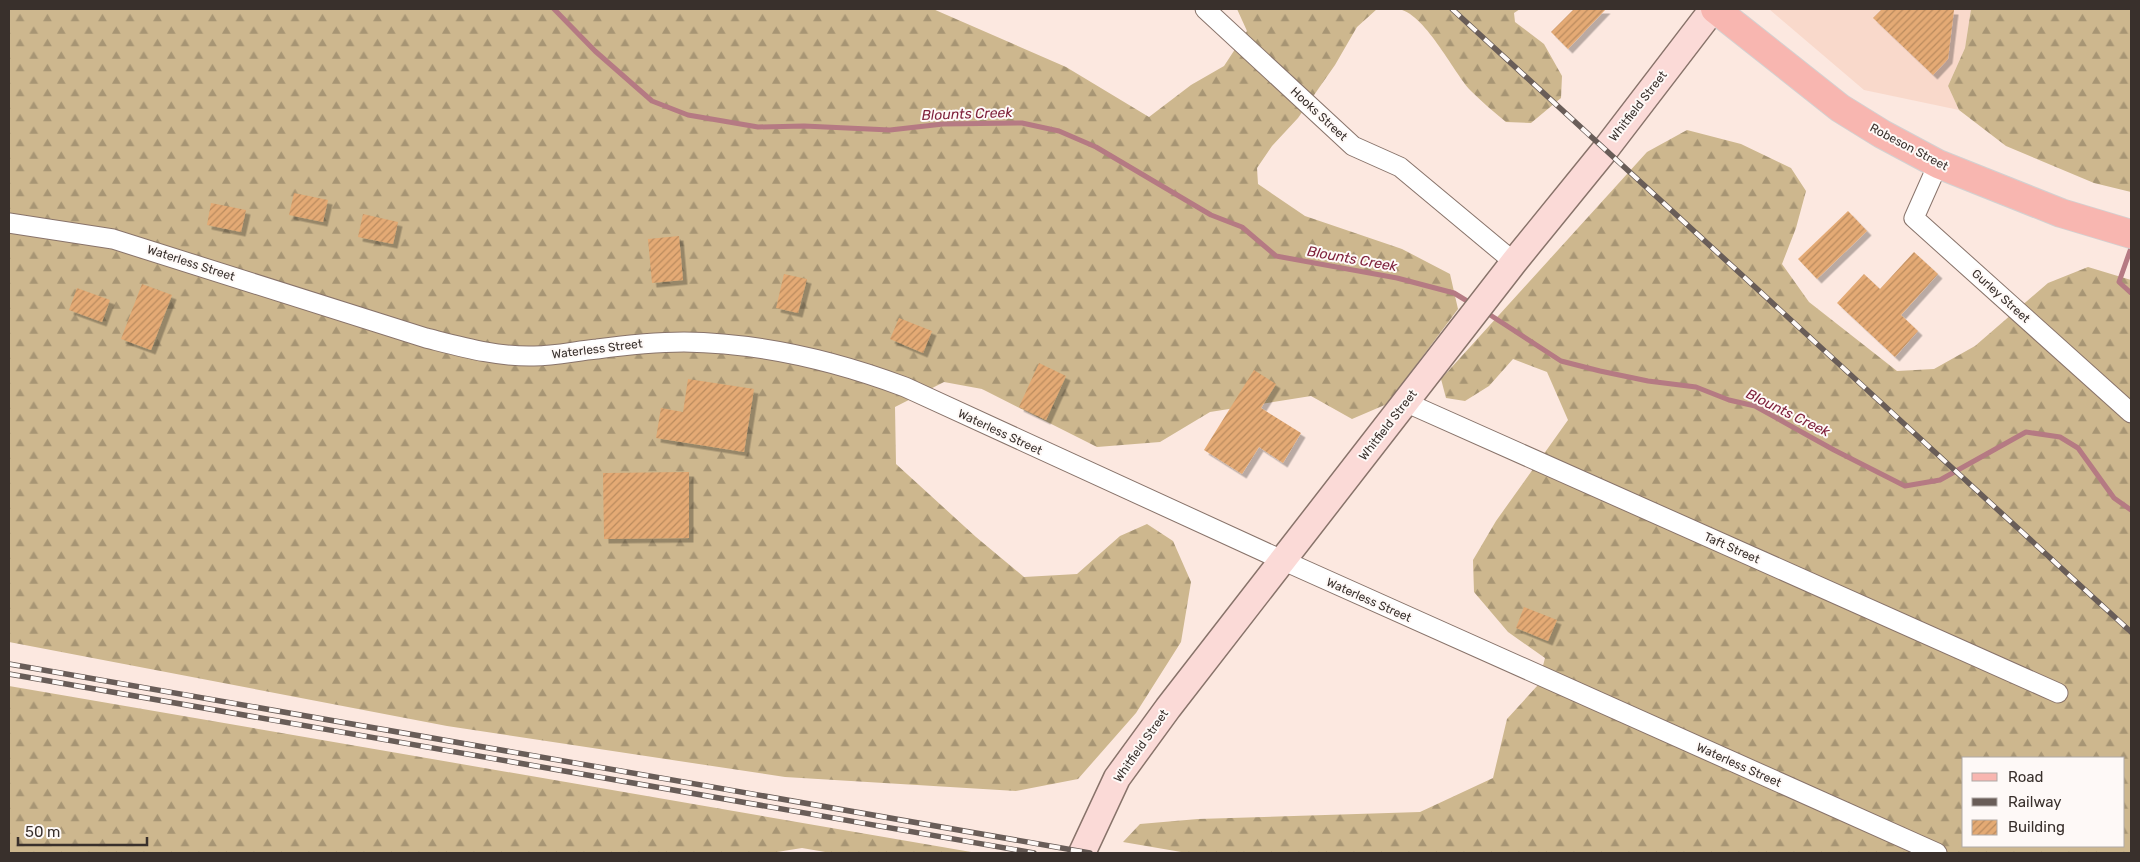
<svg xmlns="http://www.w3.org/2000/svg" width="2140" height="862" font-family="Rubik,sans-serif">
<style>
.built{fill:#f9d9cb}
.forest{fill:url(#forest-firs);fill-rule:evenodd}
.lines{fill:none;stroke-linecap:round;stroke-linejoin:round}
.stream{stroke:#b57a83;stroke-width:5}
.building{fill:url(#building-hatch);filter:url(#shadow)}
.minor-casing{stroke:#88736a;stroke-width:21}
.secondary-casing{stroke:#88736a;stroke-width:29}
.primary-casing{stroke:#d3d1d1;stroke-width:30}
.minor{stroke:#fff;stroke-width:19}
.secondary{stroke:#fbdad7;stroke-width:26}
.primary{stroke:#f8b6b0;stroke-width:28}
.rail-casing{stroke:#695d58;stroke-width:5.5}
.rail{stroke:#fef9f7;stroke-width:4;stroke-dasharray:11;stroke-linecap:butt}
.labels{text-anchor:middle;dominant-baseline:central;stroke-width:4;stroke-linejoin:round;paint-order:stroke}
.street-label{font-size:12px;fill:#39302c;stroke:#fef9f7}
.water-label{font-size:14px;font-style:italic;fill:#7f213c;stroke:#fef9f7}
</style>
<defs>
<pattern id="forest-firs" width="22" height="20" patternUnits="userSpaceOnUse" patternTransform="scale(1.25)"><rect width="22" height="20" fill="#cdb78e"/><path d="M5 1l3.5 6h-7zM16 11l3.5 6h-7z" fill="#a79574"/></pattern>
<pattern id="building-hatch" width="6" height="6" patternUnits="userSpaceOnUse" patternTransform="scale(1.25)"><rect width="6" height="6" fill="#e4aa74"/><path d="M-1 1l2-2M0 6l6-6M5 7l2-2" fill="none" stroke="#ba8b5f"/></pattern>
<filter id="shadow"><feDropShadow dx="4.5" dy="4.5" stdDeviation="0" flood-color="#0004"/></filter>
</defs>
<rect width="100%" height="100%" fill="#fce8e0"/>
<!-- built -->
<polygon class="built" points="1769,9 1971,9 1965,48 1948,86 1959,110 1864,90"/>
<!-- forest -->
<g class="forest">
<polygon points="9,9 933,9 1066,67 1149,117 1191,85 1224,66 1247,31 1237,9 1377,9 1357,27 1335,65 1298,118 1272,146 1257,168 1258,184 1305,216 1402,249 1450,274 1458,309 1387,404 1352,419 1311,396 1210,412 1160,442 1097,447 982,389 944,382 895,407 896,464 976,537 1024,577 1077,574 1120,536 1147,524 1173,541 1191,582 1181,642 1136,713 1078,779 1016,791 785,777 447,726 9,642"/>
<path d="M 1397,9 L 1520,9 L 1514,13 L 1515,22 L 1544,44 L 1562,76 L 1561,98 L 1531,123 L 1506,122 C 1494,112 1482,102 1471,91 C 1453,72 1424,11 1397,9 Z"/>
<polygon points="1971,9 2131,9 2131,192 2094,183 2006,146 1959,110 1948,86 1965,48"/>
<path d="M 1687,130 L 1741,144 L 1791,168 L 1806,191 L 1796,228 L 1782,264 L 1809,302 L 1897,371 L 1934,369 L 1975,346 L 2048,283 L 2088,267 L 2131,280 L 2131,853 L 1187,853 L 1123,842 L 1140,824 L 1198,819 L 1420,812 L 1493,778 L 1507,719 L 1538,685 L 1545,658 L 1508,632 L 1474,592 L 1473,560 L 1496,521 L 1568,420 L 1547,372 L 1513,359 L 1489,386 L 1465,401 L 1446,398 L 1441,379 L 1647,152 ZM 1964,758 L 2124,758 L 2124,846 L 1964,846 Z"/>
<polygon points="9,686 977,853 831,853 802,848 771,853 9,853"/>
</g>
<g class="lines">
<!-- stream -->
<g class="stream">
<polyline points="554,9 595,51 652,101 688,115 758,127 804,126 890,130 943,124 1022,123 1059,131 1096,147 1211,215 1242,227 1276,256 1397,278 1454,293 1472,304"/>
<polyline points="2131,248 2119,282 2131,293"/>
<polyline points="1484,311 1561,361 1600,371 1648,381 1696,387 1729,400 1755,406 1834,450 1905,486 1940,480 2026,432 2060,437 2078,448 2114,498 2131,510"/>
</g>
</g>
<!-- building -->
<g class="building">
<polygon points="1574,9 1606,9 1568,49 1551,32"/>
<polygon points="1882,9 1954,10 1948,59 1933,75 1873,18"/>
<polygon points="294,193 328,200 323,222 289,215"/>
<polygon points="211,203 246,210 241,232 207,225"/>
<polygon points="1848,211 1867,231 1817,279 1798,259"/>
<polygon points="363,214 398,222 393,244 358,237"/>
<polygon points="679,236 683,280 652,283 648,239"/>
<polygon points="1914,252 1938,274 1901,315 1918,331 1895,357 1837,303 1864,274 1880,289"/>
<polygon points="784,274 807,279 798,313 776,308"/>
<polygon points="142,284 172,295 151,350 121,339"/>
<polygon points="77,288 110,300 102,322 69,310"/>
<polygon points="899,318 932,331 923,353 890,339"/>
<polygon points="1039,363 1066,376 1046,420 1019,407"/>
<polygon points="1254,370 1276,384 1261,408 1301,433 1283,463 1259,447 1242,474 1204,450"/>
<polygon points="688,379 754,389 744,452 656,438 661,408 683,412"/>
<polygon points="689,472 689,538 604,539 603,473"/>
<polygon points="1524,607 1557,620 1548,641 1516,628"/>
</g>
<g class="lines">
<defs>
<g id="minor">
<polyline points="1205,9 1353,146 1400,167 1514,262"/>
<polyline points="1938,164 1914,218 2131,413"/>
<path d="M 9,223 L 113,239 L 426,338 C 462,347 497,357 534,356 C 555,356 576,351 597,349 C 626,345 655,342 684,342 C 761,343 833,360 905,387 L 1282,560 L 1937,853"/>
<polyline points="1405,402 2058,693"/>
</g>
<polyline id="secondary" points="1082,853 1117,778 1168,708 1514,262 1605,150 1713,9"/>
<polyline id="primary" points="1715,9 1840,108 1882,134 1938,164 2061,213 2131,234"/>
</defs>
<!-- minor casing -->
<use href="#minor" class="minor-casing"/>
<!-- secondary casing -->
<use href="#secondary" class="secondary-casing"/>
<!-- primary casing -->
<use href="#primary" class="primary-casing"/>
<!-- minor -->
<use href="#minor" class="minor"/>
<!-- secondary -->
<use href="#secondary" class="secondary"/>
<!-- primary -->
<use href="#primary" class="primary"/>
<defs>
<g id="rail">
<polyline points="1452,9 2131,632"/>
<polyline points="9,664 1090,853"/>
<polyline points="9,674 1034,853"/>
</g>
</defs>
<!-- rail casing -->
<use href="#rail" class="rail-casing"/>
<!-- rail -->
<use href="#rail" class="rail"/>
</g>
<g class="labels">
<!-- street labels -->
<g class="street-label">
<text transform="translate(1638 106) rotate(-52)">Whitfield Street</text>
<text transform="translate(1319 114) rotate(43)">Hooks Street</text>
<text transform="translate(1909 147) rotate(28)">Robeson Street</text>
<text transform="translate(191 263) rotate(18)">Waterless Street</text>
<text transform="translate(2001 296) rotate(42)">Gurley Street</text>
<text transform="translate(597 349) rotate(-7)">Waterless Street</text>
<text transform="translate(1388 425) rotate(-52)">Whitfield Street</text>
<text transform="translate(1000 432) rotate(25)">Waterless Street</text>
<text transform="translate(1732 548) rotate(24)">Taft Street</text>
<text transform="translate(1369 600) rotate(24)">Waterless Street</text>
<text transform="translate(1141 746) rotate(-55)">Whitfield Street</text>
<text transform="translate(1739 765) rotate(24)">Waterless Street</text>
</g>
<!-- water labels -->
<g class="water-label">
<text transform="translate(967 114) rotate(-2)">Blounts Creek</text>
<text transform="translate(1352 259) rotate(10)">Blounts Creek</text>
<text transform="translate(1788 413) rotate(26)">Blounts Creek</text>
</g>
</g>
<!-- border -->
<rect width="2140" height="862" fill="none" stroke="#39302c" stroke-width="20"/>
<!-- legend -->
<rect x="1962" y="757" width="162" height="90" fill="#fef9f7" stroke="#afa9a6"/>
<rect x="1972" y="773" width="25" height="8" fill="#f8b6b0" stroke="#afa9a6"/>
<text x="2008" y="782" font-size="15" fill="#39302c">Road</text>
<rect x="1972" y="798" width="25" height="8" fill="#695d58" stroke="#afa9a6"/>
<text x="2008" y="807" font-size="15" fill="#39302c">Railway</text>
<rect x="1972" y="820" width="25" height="15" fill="url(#building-hatch)" stroke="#afa9a6"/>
<text x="2008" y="832" font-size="15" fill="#39302c">Building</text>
<!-- scale -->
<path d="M18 837v8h129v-8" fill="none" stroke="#39302c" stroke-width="2.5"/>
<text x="25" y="837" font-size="15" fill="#39302c" stroke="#fef9f7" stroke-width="4" paint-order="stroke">50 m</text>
</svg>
